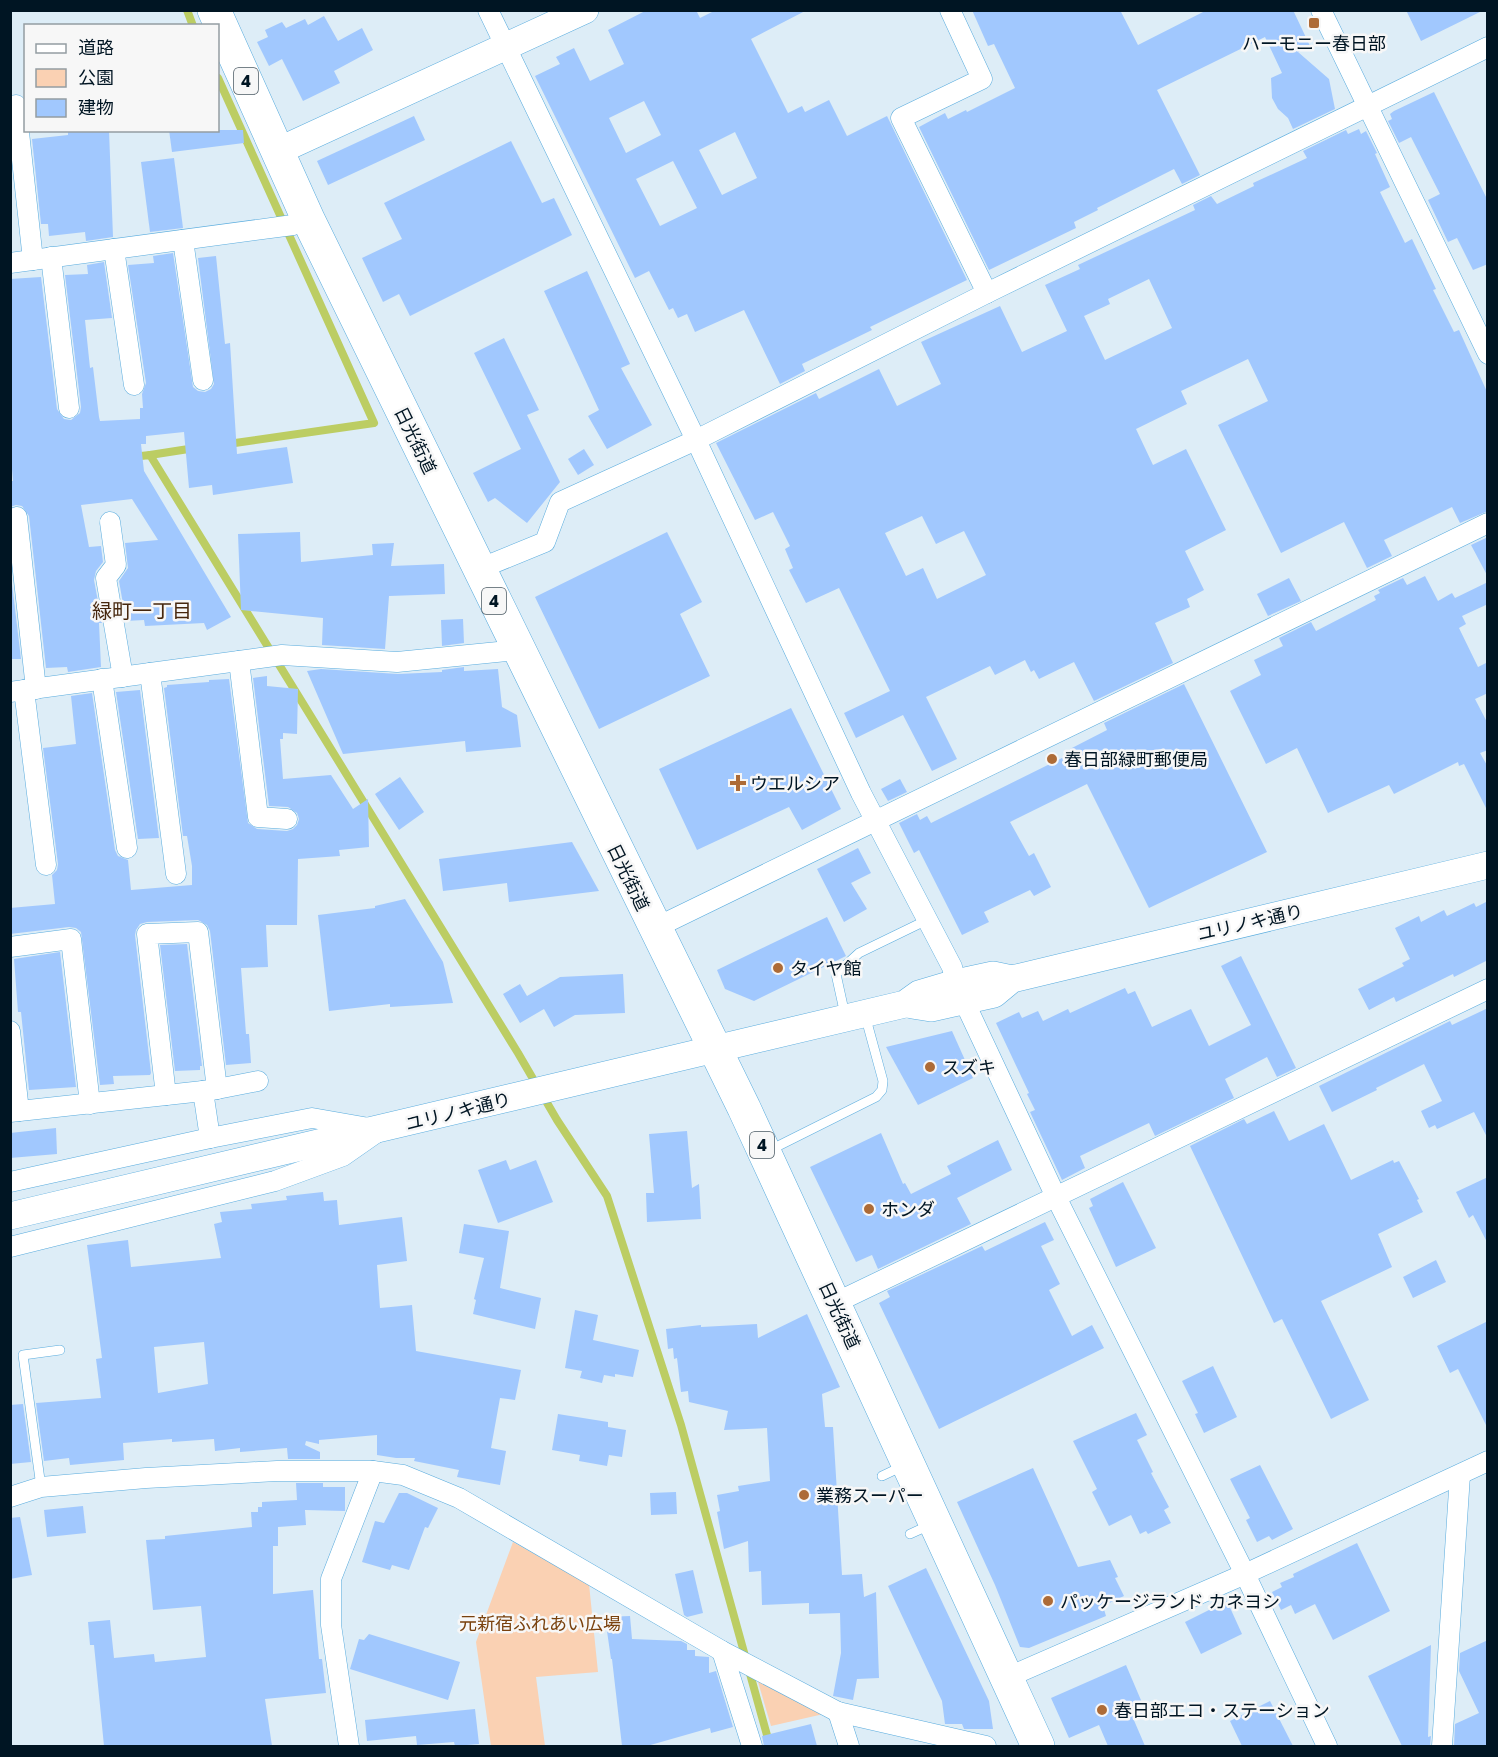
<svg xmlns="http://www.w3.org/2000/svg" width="1498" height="1757" font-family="'Golos Text','Noto Sans JP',sans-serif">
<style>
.green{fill:#fad1b3}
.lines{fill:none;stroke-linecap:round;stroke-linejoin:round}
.stream{stroke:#bccd63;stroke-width:8}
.building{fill:#a1c8fe;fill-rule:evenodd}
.lane-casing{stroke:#59acde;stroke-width:10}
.street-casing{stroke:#59acde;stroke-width:21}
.secondary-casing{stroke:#59acde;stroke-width:28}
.highway-casing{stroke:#59acde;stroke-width:34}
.lane{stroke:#fff;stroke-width:9}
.street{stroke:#fff;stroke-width:20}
.secondary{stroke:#fff;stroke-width:27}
.highway{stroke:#fff;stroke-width:33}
.poi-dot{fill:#ad6b37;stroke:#f7f7f7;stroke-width:2}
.labels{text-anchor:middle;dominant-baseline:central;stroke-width:5;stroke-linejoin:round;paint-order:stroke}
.shield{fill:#f7f7f7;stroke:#4a5963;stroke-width:1.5}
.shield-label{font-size:16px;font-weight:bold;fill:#001523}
.poi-label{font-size:18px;fill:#001523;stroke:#f7f7f7;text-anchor:start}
.street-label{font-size:18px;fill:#001523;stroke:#f7f7f7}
.park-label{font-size:18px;fill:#79410d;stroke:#f7f7f7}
.neighbourhood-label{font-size:20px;fill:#46270e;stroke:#f7f7f7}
</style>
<rect width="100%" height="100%" fill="#ddedf7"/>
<!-- green -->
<g class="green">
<polygon points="513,1542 589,1584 598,1672 536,1677 545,1746 491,1746 476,1642"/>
<polygon points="756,1675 828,1713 771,1726"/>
</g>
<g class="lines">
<!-- stream -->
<g class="stream">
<polyline points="187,10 193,26"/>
<polyline points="218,78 374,423 228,444"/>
<polyline points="150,455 195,448"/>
<polyline points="132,457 150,455 518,1053 557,1120 607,1196 681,1425 770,1746"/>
</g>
</g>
<!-- building -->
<g class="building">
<path d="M 647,10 L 696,10 L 700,18 L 716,10 L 807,10 L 751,39 L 788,113 L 802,106 L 805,112 L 829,100 L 847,136 L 887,116 L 967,280 L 870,327 L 872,330 L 802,364 L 805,371 L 780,384 L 744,310 L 695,332 L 687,314 L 678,318 L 673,308 L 669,310 L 649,271 L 635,278 L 535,76 L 560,64 L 556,57 L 574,48 L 590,81 L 624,64 L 608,30 ZM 644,101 L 661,135 L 626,153 L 609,118 ZM 735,132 L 757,178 L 722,195 L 699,150 ZM 673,161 L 697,208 L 660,226 L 636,179 Z"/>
<polygon points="972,10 1120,10 1138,45 1207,10 1293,10 1310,46 1298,52 1329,79 1335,109 1293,129 1288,118 1278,109 1272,98 1271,78 1282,73 1265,37 1157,90 1200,175 1182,184 1174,169 1097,208 1098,210 1074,222 1076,228 989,270 919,127 945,113 948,119 966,110 967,112 1015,88 994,44 988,46"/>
<polygon points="1406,10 1484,10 1421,41"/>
<polygon points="324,16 338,41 362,28 373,50 334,71 340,83 303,101 282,59 269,66 257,42 268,37 265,30 282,22 286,28 305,19 308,25"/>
<polygon points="1434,92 1488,201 1488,264 1473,270 1457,238 1448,242 1428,200 1440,194 1411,137 1399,143 1388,121 1392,119 1390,114 1394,111"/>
<polygon points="414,116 425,140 328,185 317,161"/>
<path d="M 1359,129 L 1361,134 L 1366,131 L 1377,153 L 1375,154 L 1390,187 L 1380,192 L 1405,243 L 1412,239 L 1436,289 L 1433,290 L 1454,332 L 1459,330 L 1488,394 L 1488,511 L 1460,523 L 1452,507 L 1384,540 L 1392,556 L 1367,568 L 1344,522 L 1281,553 L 1218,425 L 1268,401 L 1248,359 L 1181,391 L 1187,404 L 1136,429 L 1153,465 L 1186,449 L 1226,530 L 1185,551 L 1204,590 L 1187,599 L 1190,607 L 1155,623 L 1173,663 L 1094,701 L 1074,662 L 1039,679 L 1034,670 L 1031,672 L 1025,660 L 995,675 L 990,666 L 926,697 L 957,759 L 932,771 L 903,715 L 856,738 L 844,713 L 890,691 L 839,588 L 806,603 L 789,570 L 793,568 L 785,549 L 790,546 L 773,512 L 755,520 L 716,443 L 816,393 L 819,399 L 879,369 L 897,406 L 941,384 L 921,342 L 1000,306 L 1022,352 L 1067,331 L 1045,285 L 1080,269 L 1078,265 L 1195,210 L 1193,205 L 1211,196 L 1217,204 L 1254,186 L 1253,183 L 1307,158 L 1303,151 L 1346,130 L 1348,134 ZM 1149,279 L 1172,328 L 1105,360 L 1084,316 L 1110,304 L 1108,299 ZM 922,516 L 936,544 L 964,531 L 986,575 L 937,599 L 923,568 L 906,576 L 885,533 Z"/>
<polygon points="68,130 109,130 113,237 86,241 85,232 49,236 48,224 41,224 32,139 68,135"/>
<polygon points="169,130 243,130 244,143 172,152"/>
<polygon points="511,141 542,203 554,198 572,235 410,316 399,294 383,302 362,258 402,239 384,203"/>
<polygon points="174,158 183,228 150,232 141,162"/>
<polygon points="173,253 193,387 198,391 205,392 211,389 214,384 198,258 216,256 225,344 230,343 237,454 287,447 293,483 213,495 212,485 189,488 184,432 146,436 146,444 141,444 144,471 231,617 207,630 204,623 145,626 144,620 126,621 119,581 128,568 125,543 158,540 132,499 81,505 89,547 101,546 103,562 96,571 94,580 102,623 99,623 101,667 68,672 67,667 46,668 29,516 22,506 16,505 10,507 10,481 13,481 10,445 10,279 41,277 57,409 64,419 71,420 80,413 81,407 65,275 88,274 87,265 104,262 112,318 85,320 90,368 93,367 99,417 100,421 140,419 140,408 143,408 142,394 146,383 128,265 154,263 153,256"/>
<polygon points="587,271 630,364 621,368 652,425 607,449 588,416 599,410 544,291"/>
<polygon points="504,338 539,410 527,415 560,482 527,523 495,498 488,502 473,473 521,449 474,353"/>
<polygon points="584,449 594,465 578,475 568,459"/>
<polygon points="300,532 301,562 373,555 372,544 394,543 391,566 444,564 445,594 389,596 385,649 322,645 323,618 241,610 238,534"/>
<polygon points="667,532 702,602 680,614 710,676 599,729 535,597"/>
<polygon points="1488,537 1488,577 1471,545"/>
<polygon points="10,567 21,659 10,659"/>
<polygon points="1425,576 1438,601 1452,593 1455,598 1488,582 1488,604 1462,616 1466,624 1459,628 1478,667 1488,662 1488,693 1475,699 1488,724 1488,750 1480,753 1488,767 1488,812 1464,764 1459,766 1458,762 1394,794 1389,785 1328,813 1297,748 1266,764 1230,691 1261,675 1254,660 1283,646 1279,638 1311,622 1316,631 1376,600 1374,596 1380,593 1378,590 1403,578 1407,585"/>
<polygon points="1289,578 1301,601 1268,616 1257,594"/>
<polygon points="463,619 464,643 442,646 441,620"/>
<polygon points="464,667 464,671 498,669 502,707 517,715 521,747 466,752 465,741 343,754 307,671 321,669 398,674 442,672 442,670"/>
<polygon points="267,676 267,686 298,689 297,734 283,733 283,739 280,739 283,779 331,775 353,809 368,799 369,847 339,850 340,856 298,859 297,925 266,925 268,967 241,968 246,1034 249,1034 251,1063 226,1065 210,931 207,925 198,920 147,922 140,924 136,930 135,935 151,1073 150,1075 113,1076 114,1084 100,1085 81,932 76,928 69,927 10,934 10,908 55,904 52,875 57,870 58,864 43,748 76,744 71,696 92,693 115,850 118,856 128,860 131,890 192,885 192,866 187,836 183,836 164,688 167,687 167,685 209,682 209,680 229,679 248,823 257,829 287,831 293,829 297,825 299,819 297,813 288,807 269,806 253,678"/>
<polygon points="1184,684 1267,852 1149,908 1087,784 1010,822 1029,856 1034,853 1051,887 1034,896 1030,890 984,912 989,922 962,935 919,850 914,853 899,823 917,814 920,820 927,816 931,823 1072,753 1070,749 1107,730 1104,723"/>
<polygon points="140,690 159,838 138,839 116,692"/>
<polygon points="791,708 841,809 802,830 789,807 697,850 659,769"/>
<polygon points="400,777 424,812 399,830 375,794"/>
<polygon points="900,779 907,792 888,801 881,789"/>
<polygon points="572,842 599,891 509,902 507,883 443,891 439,859"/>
<polygon points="858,848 871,873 851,883 867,909 844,922 817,869"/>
<polygon points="405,899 443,962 453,1003 390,1007 390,1004 329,1011 318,915 375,908 375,906"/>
<polygon points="1488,901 1488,960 1454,977 1453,974 1396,1002 1394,997 1369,1010 1358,989 1404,966 1402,963 1410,959 1395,928 1419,916 1421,922 1444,910 1447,916 1474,903 1476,907"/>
<polygon points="827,917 846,956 844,957 754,1001 725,989 717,970"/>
<polygon points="187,944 202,1066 200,1066 200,1070 175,1071 160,945"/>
<polygon points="60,952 76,1087 29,1090 21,1012 18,1012 14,959"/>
<polygon points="1241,956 1296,1068 1277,1077 1267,1057 1225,1079 1234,1098 1155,1136 1149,1123 1080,1156 1085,1168 1062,1180 1030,1112 1035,1110 1027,1094 1029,1093 996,1023 1019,1012 1022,1018 1038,1011 1043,1021 1068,1009 1070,1013 1125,988 1128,994 1135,991 1152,1027 1191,1009 1209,1046 1251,1025 1221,966"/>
<polygon points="623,974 625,1013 575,1015 554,1027 544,1009 520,1023 503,994 520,984 527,996 560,977"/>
<polygon points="1488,1008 1488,1139 1474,1112 1437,1129 1435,1125 1429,1128 1421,1111 1442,1101 1424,1064 1376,1088 1377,1090 1332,1112 1319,1086 1450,1021 1452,1025"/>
<polygon points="952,1031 973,1078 918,1105 886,1047"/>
<polygon points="1274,1111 1289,1141 1324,1124 1351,1180 1393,1160 1394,1163 1399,1161 1419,1199 1417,1200 1423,1212 1378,1234 1392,1267 1321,1301 1369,1400 1331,1419 1282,1319 1274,1323 1190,1146 1244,1119 1247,1124"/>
<polygon points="56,1128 57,1154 10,1158 10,1133"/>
<polygon points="687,1131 692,1188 699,1184 701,1219 647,1222 646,1193 654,1193 649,1134"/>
<polygon points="881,1133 903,1184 905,1183 911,1194 951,1174 947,1166 998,1140 1012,1170 957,1198 971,1224 878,1269 872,1255 856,1262 810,1167"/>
<polygon points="506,1160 510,1170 536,1160 553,1202 498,1223 478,1170"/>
<polygon points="1488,1177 1488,1244 1473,1215 1469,1218 1456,1192"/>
<polygon points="1123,1182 1156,1248 1116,1267 1089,1208 1093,1206 1090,1199"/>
<path d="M 323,1192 L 324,1201 L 337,1200 L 339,1225 L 402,1217 L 407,1261 L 377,1265 L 380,1308 L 412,1305 L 416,1351 L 521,1370 L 515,1400 L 500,1398 L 491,1448 L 506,1451 L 500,1485 L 457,1477 L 459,1470 L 414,1461 L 415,1458 L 396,1458 L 377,1455 L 377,1435 L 319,1440 L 319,1444 L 306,1441 L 305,1445 L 320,1452 L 320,1459 L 288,1459 L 287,1448 L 240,1452 L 240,1448 L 215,1451 L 214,1439 L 172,1442 L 172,1439 L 123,1443 L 124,1460 L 70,1465 L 69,1458 L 44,1461 L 36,1403 L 101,1398 L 96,1359 L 102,1358 L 87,1245 L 128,1240 L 131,1267 L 221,1258 L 214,1224 L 222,1222 L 220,1212 L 252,1209 L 251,1204 L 287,1200 L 286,1196 ZM 204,1342 L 208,1384 L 158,1393 L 154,1347 Z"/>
<polygon points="1045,1222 1054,1240 1041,1246 1060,1284 1049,1290 1072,1336 1092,1325 1104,1348 939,1429 879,1303 890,1297 887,1291 982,1246 985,1251"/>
<polygon points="464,1224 509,1231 500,1288 541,1298 535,1329 473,1314 476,1300 474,1299 484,1258 459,1253"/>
<polygon points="1436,1260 1446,1282 1413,1298 1403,1277"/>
<polygon points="575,1310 598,1315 593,1340 639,1350 633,1377 615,1374 615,1377 604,1375 602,1383 580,1378 582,1371 565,1368"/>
<polygon points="807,1314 840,1387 822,1394 825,1427 833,1427 842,1575 862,1574 864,1597 876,1592 879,1678 857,1679 853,1700 833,1696 841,1653 840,1613 809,1614 809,1603 762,1605 761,1571 749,1572 748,1541 724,1549 717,1512 720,1511 717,1495 739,1491 738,1486 770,1481 767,1428 724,1430 728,1411 689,1402 688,1391 681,1392 677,1358 674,1359 673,1348 668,1349 666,1329 701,1325 701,1327 757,1324 758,1338"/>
<polygon points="1488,1321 1488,1429 1458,1369 1450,1373 1437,1346"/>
<polygon points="1213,1366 1237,1417 1204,1433 1195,1414 1198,1413 1182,1381"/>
<polygon points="23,1404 31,1462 10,1464 10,1405"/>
<polygon points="1136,1413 1147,1435 1137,1440 1153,1472 1151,1473 1169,1507 1164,1510 1171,1523 1148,1534 1146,1531 1140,1534 1131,1515 1109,1526 1092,1492 1097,1489 1073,1441"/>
<polygon points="558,1414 608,1422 608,1427 626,1430 622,1457 609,1455 607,1466 579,1461 580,1455 552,1450"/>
<polygon points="1260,1465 1293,1529 1272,1540 1269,1536 1257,1542 1246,1520 1250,1518 1230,1479"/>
<polygon points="1033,1468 1078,1567 1110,1560 1118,1577 1115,1578 1124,1596 1103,1606 1106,1616 1029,1648 1020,1647 995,1585 957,1502"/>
<polygon points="296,1483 323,1483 323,1487 345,1487 345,1511 305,1510 306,1525 278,1527 278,1546 273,1546 273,1594 313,1590 319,1659 322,1659 326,1693 265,1699 272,1746 104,1746 94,1645 90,1645 88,1622 110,1620 114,1658 154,1654 155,1662 206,1657 201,1606 153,1610 146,1540 165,1539 165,1536 252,1527 251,1512 258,1512 258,1507 262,1507 262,1502 297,1500"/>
<polygon points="676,1492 677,1514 651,1515 650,1493"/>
<polygon points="399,1493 407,1493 438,1508 428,1528 425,1527 409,1570 392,1565 390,1570 362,1562 375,1521 384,1523"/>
<polygon points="83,1506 86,1533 47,1537 44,1510"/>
<polygon points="20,1517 32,1575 10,1579 10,1518"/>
<polygon points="1357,1543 1390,1611 1333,1640 1315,1604 1295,1614 1291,1605 1281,1610 1272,1592 1282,1587 1280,1583 1294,1577 1293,1574"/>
<polygon points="926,1568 989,1701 993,1729 964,1729 962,1724 945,1724 942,1701 888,1586"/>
<polygon points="693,1570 703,1613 687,1617 684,1615 675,1574"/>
<polygon points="1227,1601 1242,1634 1201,1654 1185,1622"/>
<polygon points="630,1616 632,1639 681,1641 687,1644 687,1650 695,1650 695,1656 709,1657 709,1673 716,1671 733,1727 711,1733 710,1728 647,1746 622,1746 612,1659 611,1659 605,1617"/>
<polygon points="369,1634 460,1662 448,1700 350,1669 359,1639 364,1640"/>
<polygon points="1488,1640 1488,1746 1454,1746 1455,1724 1479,1713 1459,1671 1460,1653"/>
<polygon points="1431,1645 1428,1737 1431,1736 1430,1746 1402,1746 1368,1676"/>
<polygon points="1126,1665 1146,1712 1133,1718 1145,1746 1108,1746 1099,1725 1069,1738 1051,1698"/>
<polygon points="1270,1701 1293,1746 1242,1746 1230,1721"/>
<polygon points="475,1709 479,1744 455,1746 454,1742 417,1745 416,1736 367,1741 365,1720"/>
<polygon points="811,1724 817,1746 764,1746 762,1736"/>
</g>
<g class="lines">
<defs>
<g id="lane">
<polyline points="845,1015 836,974 859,953 927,920"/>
<polyline points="770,1150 876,1097 882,1090 883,1081 865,1015"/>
<polyline points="882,1476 903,1466"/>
<polyline points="41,1487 23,1355 60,1350"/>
<polyline points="910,1534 930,1525"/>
</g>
<g id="street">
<polyline points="488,10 696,440 861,793 952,967 956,983"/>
<polyline points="950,10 982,79 901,118 987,293"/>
<polyline points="1321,10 1488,354"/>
<polyline points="10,106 16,105 33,260"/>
<polyline points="183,240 203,380"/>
<polyline points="114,249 134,385"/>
<polyline points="51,257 69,408"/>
<polyline points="10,263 293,225 308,219"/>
<polyline points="17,517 36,689"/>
<polyline points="110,522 116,565 106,578 123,677"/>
<polyline points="479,569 545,542 560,502 696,440 987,293 1488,47"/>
<polyline points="239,661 258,817 287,819"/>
<polyline points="150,673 176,874"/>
<polyline points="102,679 127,848"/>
<polyline points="24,690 46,865"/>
<polyline points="10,692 282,655 397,662 518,650"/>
<polyline points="655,928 1488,523"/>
<polyline points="10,947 71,939 90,1104"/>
<polyline points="964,1001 1056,1197 1245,1574 1327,1746"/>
<polyline points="10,1031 19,1111"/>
<polyline points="217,1089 258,1081"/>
<polyline points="166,1095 147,934 198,932 217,1089 203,1091"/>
<polyline points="10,1112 203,1091 210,1138"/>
<polyline points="10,1182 210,1138 312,1118 369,1128"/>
<polyline points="10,1247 275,1181 343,1156 376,1133"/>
<polyline points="835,1303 1488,989"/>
<polyline points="10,1497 41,1487 146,1478 277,1471 373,1471 403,1475 459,1498 722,1651 838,1712 986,1746"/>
<polyline points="722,1651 752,1746"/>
<polyline points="1006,1678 1245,1574 1488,1461"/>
<polyline points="838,1712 849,1746"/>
<polyline points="349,1746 331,1625 331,1579 373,1471"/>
<polyline points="1442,1746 1460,1475"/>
</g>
<g id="secondary">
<polyline points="278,151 585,10"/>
<polyline points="912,1005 931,1008 994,994 1012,979 1488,865"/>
<polyline points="10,1216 905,1004 919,994 956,983 993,975 1012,979"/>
</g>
<polyline id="highway" points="214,10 308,219 744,1108 1038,1746"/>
</defs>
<!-- lane casing -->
<use href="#lane" class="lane-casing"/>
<!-- street casing -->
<use href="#street" class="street-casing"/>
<!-- secondary casing -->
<use href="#secondary" class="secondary-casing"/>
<!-- highway casing -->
<use href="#highway" class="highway-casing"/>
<!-- lane -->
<use href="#lane" class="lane"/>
<!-- street -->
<use href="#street" class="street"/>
<!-- secondary -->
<use href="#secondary" class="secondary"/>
<!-- highway -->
<use href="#highway" class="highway"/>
</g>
<!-- markers -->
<g class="poi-dot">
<rect x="1308" y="17" width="12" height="12" rx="3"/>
<circle cx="1052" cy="759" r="6"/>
<path d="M735 774h6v6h6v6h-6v6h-6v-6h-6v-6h6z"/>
<circle cx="778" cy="968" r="6"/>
<circle cx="930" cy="1067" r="6"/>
<circle cx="869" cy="1209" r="6"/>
<circle cx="804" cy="1495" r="6"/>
<circle cx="1048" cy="1601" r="6"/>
<circle cx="1102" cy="1710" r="6"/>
</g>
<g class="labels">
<!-- shield labels -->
<g class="shield">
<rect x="234" y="68" width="24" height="26" rx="4.5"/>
<rect x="482" y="588" width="24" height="26" rx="4.5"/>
<rect x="750" y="1132" width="24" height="26" rx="4.5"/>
</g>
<g class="shield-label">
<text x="246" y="81">4</text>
<text x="494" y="601">4</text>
<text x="762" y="1145">4</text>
</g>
<!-- poi labels -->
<g class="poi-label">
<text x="1314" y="43" text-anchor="middle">ハーモニー春日部</text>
<text x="1064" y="759">春日部緑町郵便局</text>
<text x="750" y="783">ウエルシア</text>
<text x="790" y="968">タイヤ館</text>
<text x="942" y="1067">スズキ</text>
<text x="881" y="1209">ホンダ</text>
<text x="816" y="1495">業務スーパー</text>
<text x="1060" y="1601">パッケージランド カネヨシ</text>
<text x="1114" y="1710">春日部エコ・ステーション</text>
</g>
<!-- street labels -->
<g class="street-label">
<text transform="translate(416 440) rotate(64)">日光街道</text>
<text transform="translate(629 877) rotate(64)">日光街道</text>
<text transform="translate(1250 922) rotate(-13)">ユリノキ通り</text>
<text transform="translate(458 1111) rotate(-14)">ユリノキ通り</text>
<text transform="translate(840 1315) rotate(65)">日光街道</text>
</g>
<!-- park labels -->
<g class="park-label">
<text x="540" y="1623">元新宿ふれあい広場</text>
</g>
<!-- neighbourhood labels -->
<g class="neighbourhood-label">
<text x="142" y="610">緑町一丁目</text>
</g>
</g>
<!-- border -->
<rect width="1498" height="1757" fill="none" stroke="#001523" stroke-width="24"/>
<!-- legend -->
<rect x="24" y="24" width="195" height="108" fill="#f7f7f7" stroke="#949da2" stroke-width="1.5"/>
<rect x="36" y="44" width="30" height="9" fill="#ffffff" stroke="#949da2" stroke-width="1.5"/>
<text x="78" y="54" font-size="18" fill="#001523">道路</text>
<rect x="36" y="69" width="30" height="18" fill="#fad1b3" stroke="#949da2" stroke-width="1.5"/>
<text x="78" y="84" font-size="18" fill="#001523">公園</text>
<rect x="36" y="99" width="30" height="18" fill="#a1c8fe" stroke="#949da2" stroke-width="1.5"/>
<text x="78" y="114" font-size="18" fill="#001523">建物</text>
</svg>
